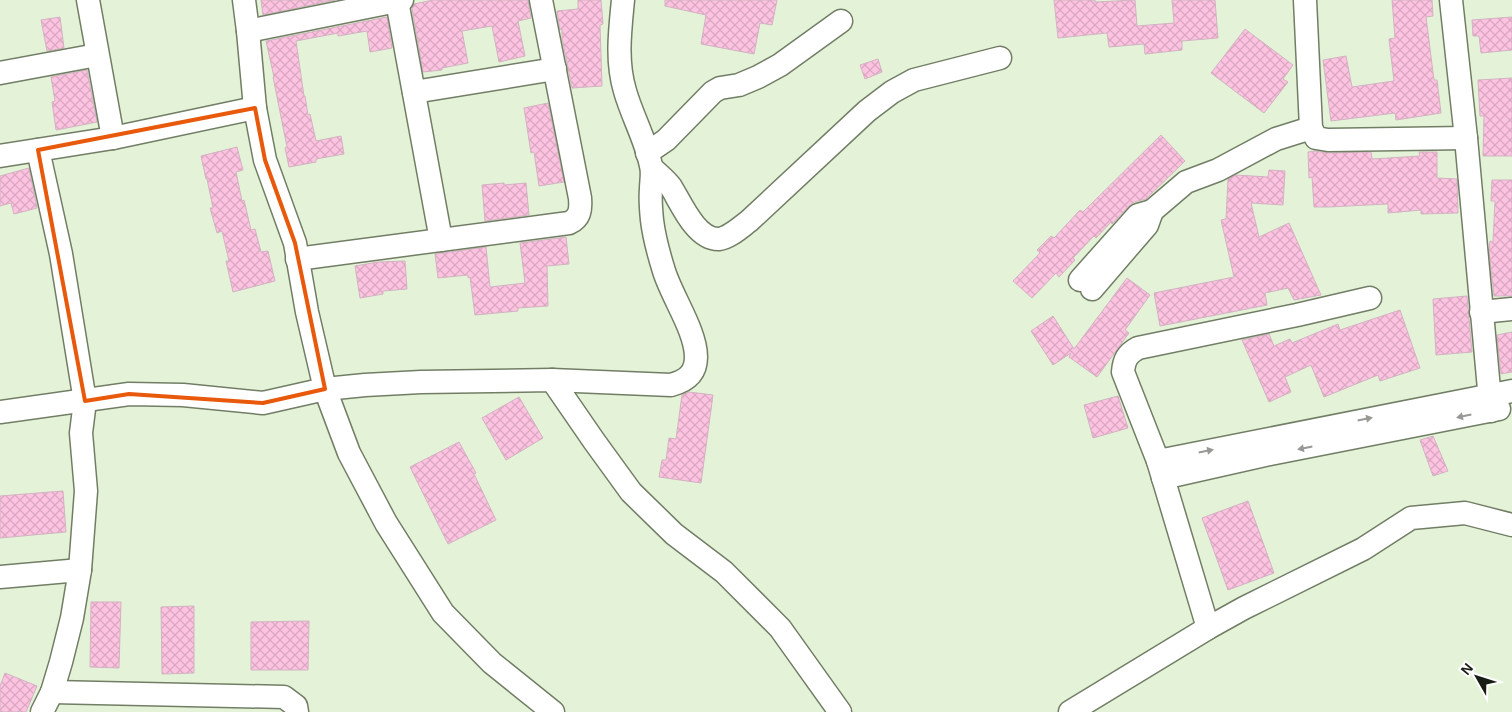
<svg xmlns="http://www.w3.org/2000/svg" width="1512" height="712" font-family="Arial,sans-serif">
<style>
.building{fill:url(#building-cross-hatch);stroke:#d1b3c1}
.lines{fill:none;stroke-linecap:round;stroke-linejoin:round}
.minor-casing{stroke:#717e65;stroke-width:25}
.minor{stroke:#fff;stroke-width:22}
.oneway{fill:#979995}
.marked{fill:none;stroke:#e8590c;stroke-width:4;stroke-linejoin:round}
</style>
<defs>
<pattern id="building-cross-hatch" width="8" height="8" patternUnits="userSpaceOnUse" patternTransform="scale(1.25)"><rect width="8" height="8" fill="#fec3e1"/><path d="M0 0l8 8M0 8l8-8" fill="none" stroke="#d9a7c0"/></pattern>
</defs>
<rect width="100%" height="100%" fill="#e4f3d8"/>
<!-- building -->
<g class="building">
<polygon points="261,0 335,0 263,15"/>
<polygon points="433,0 528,0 531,18 518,21 525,56 499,62 492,26 462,31 468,63 442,68 442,70 423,72 412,8 414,4"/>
<polygon points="578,0 601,0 603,24 600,25 602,86 572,88 562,38 562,29 560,30 557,11 578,9"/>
<polygon points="665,0 777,0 772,25 760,23 754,54 701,44 706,15 665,6"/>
<polygon points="1054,0 1095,0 1095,2 1135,0 1137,26 1174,23 1172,0 1215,0 1218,38 1182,41 1182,50 1145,54 1144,44 1109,47 1107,33 1058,38"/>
<polygon points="1392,0 1432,0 1433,16 1426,17 1434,80 1437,80 1441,113 1396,120 1395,113 1331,121 1323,60 1346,56 1352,87 1394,81 1389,39 1395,38"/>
<polygon points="60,17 64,48 47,51 41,20"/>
<polygon points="387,17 392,48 370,52 367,31 338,36 338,33 296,41 304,96 305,96 308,115 310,114 316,141 341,136 344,154 316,159 316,162 289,167 285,148 287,147 273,77 274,77 266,41"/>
<polygon points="1512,17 1512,50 1481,53 1479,36 1473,36 1472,20"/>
<polygon points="1245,29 1293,65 1283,79 1288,82 1264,113 1211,73"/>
<polygon points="878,59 882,72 865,79 860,65"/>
<polygon points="87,70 97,122 56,130 52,102 55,101 51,77"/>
<polygon points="1512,78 1512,156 1483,156 1484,116 1480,116 1478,80"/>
<polygon points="548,103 564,182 539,186 534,152 531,153 524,108"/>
<polygon points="1161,135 1185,161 1146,199 1134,202 1129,206 1112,224 1111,222 1096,238 1094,236 1073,258 1075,260 1059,277 1056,273 1032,298 1013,281 1040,253 1037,250 1051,236 1054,238 1080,210 1083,212"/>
<polygon points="237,147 243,170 236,172 242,201 244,200 251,230 255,229 261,252 268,251 275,281 233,292 226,261 229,261 222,231 217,233 210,208 213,208 207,179 206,179 201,156"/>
<polygon points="1315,151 1328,153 1371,152 1372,159 1420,156 1419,152 1437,152 1437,178 1457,179 1458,213 1421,214 1421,210 1388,213 1388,204 1329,207 1314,207 1312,177 1309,178 1308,152"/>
<polygon points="29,168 37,208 14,214 11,203 0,206 0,176"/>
<polygon points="1269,170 1285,171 1283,205 1251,203 1259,237 1289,223 1321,295 1294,300 1288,288 1265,293 1267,305 1160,326 1154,293 1234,277 1221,220 1226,219 1228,179 1236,175 1268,177"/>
<polygon points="1492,180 1512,180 1512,296 1494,296 1489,250 1490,241 1493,242 1495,201 1491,201"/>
<polygon points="504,183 504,185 526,183 529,215 485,221 482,185"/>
<polygon points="566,237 569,264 547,266 548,306 518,308 518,311 475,315 470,277 468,278 468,275 438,278 435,254 486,247 490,287 525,283 520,243"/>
<polygon points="405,261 407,289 383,291 383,294 360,298 355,266 378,262"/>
<polygon points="1127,278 1150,295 1125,330 1129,333 1097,377 1069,357 1071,353 1053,365 1031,331 1053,316 1074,349"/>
<polygon points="1467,296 1472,352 1436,355 1433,299"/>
<polygon points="1400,310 1420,368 1380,381 1378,375 1324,397 1311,365 1285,377 1291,392 1269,402 1242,340 1269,334 1274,346 1290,339 1292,343 1338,324 1340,330"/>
<polygon points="1512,332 1512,372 1501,374 1497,335"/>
<polygon points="689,392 713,395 701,483 659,477 662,460 666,460 669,438 676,439 682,395"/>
<polygon points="1118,396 1128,428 1093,438 1084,405"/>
<polygon points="519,397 543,438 506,460 482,418"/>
<polygon points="1433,436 1448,471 1433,476 1420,440"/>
<polygon points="459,442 476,473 474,474 496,520 448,544 410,467"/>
<polygon points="63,491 66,532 0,538 0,496"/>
<polygon points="1248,501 1274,573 1228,590 1202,518"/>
<polygon points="91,602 121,602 119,668 90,667"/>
<polygon points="194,606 194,673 162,674 161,607"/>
<polygon points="309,621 308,670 251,670 251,622"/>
<polygon points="5,673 37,686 26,712 0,712 0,686"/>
</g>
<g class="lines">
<defs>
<g id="minor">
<polyline points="88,0 113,138"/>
<polyline points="244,0 248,31 255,108 265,160 295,243 307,312 325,389 349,453 386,523 443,613 492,663 553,712"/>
<polyline points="1305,0 1311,128 1316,138 1328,140 1466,138"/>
<polyline points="1451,0 1466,138 1491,411"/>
<polyline points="397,1 441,240"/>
<polyline points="248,31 402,0"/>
<polyline points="0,73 97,55"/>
<polyline points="414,92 555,69"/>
<polyline points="38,150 61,254 85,401 81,433 86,491 80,570 72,618 61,662 52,692 42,712"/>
<polyline points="647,153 666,140 713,92 720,88 739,85 758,77 780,65 841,21"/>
<polyline points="0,156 113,138 255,108"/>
<path d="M 652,168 C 658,174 666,180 671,187 C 681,203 696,240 719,239 C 729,238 741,227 749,221 L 867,111 L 892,92 L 914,80 L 1000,58"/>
<polyline points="1152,211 1186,182 1218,170 1276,139 1311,128"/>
<path d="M 297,259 L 569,223 C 580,218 581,210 580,198 L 541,0"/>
<polyline points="1080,280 1138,215 1152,211 1147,225 1092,289"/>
<polyline points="1481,312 1512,309"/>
<path d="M 552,380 L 671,385 C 686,381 696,374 696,357 C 696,331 672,297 664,271 C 659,255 654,237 652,220 C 651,210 650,199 651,189 C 651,182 653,173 651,166 C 646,140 632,116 625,91 C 616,61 620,31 623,0"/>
<polyline points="0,412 129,394 183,395 263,403 325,389 365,385 421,382 552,380 594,441 631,492 674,534 724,572 780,628 840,712"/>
<polyline points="1158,461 1512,391"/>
<polyline points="1163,478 1270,454 1499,409"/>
<polyline points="0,577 80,570"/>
<polyline points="1208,628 1244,608 1363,549 1411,518 1465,513 1512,525"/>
<polyline points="52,692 284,697 296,706 297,712"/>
<path d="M 1070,712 L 1208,628 L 1158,461 L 1123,372 C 1124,360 1127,354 1138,348 L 1297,315 L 1370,298"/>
</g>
</defs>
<!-- minor casing -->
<use href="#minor" class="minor-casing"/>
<!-- minor -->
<use href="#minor" class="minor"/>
</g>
<!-- one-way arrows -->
<defs><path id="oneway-solid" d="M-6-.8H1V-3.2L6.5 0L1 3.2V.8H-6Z" transform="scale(1.25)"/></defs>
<g class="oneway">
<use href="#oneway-solid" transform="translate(1464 416) rotate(168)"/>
<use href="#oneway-solid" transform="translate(1365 419) rotate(-11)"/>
<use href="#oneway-solid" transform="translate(1305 448) rotate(169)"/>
<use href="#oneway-solid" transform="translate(1206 451) rotate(-11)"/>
</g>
<!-- marked area -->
<path class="marked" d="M 255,108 L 265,160 L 295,243 L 325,389 L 263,403 L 129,394 L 85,401 L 38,150 Z"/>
<!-- north arrow -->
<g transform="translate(1477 677) rotate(309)" stroke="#ffffff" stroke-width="4" paint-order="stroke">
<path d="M0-4L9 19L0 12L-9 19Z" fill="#181d13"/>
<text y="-8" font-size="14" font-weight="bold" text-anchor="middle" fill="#181d13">N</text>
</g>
</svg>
